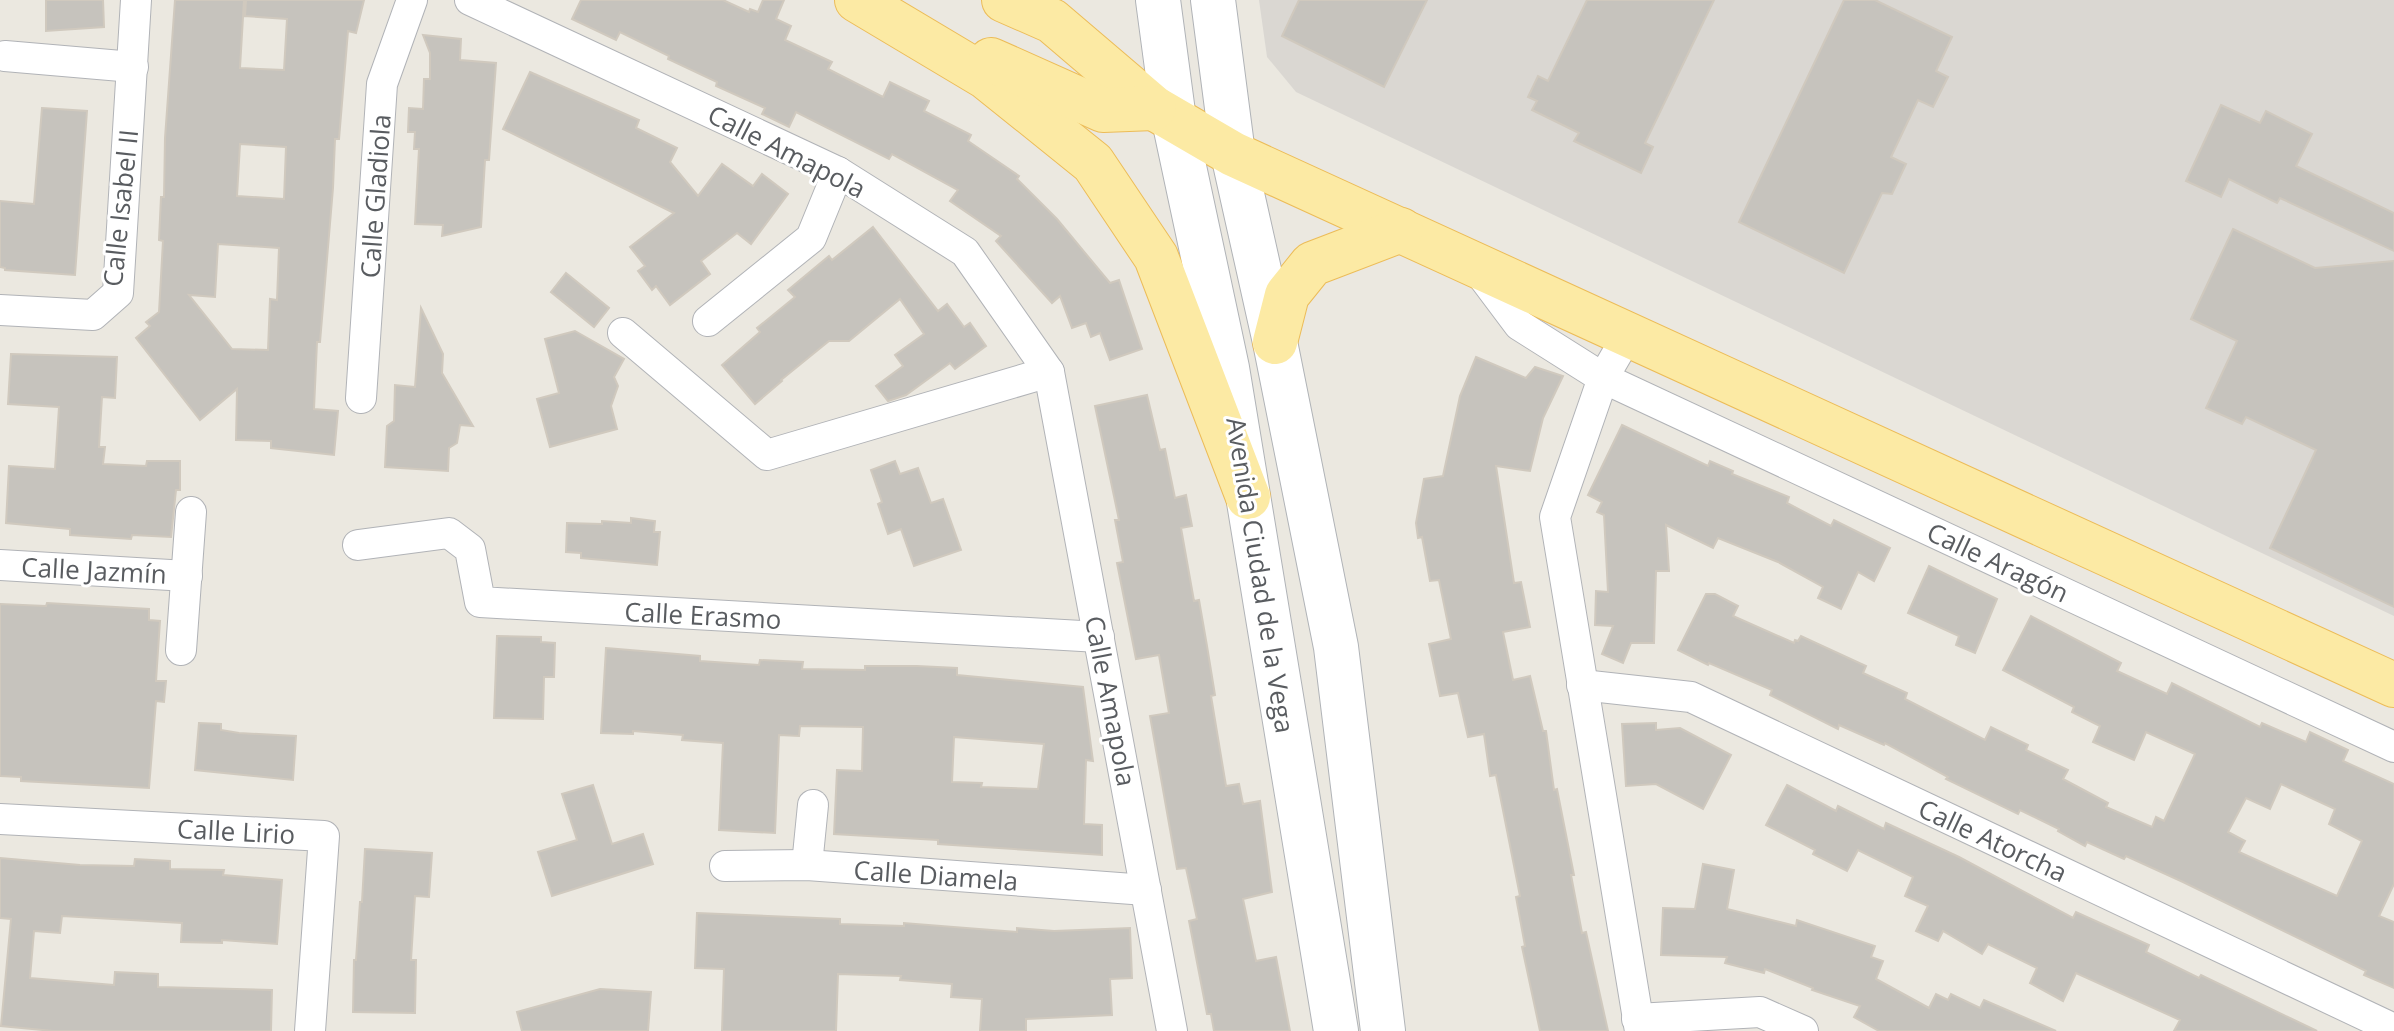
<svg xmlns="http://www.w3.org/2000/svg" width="2394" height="1031" font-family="'Open Sans',sans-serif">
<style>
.industrial{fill:#dad7d2}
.building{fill:#c6c3bd;stroke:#d0c9be;stroke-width:2;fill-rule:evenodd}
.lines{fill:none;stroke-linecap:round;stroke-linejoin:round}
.street-casing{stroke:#b1b3b7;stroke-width:32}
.secondary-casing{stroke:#b0b3b7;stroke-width:46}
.primary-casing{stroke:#ecbc58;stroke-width:46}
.street{stroke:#fff;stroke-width:30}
.secondary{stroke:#fff;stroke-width:44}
.primary{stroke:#fceaa4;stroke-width:44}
.labels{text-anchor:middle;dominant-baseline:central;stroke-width:6;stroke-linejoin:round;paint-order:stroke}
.street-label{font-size:26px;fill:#595c60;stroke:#fff}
</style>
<rect width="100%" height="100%" fill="#ebe8e0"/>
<!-- industrial -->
<polygon class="industrial" points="1259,0 2394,0 2394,616 1296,92 1267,57"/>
<!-- building -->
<g class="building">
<polygon points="46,0 103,0 104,27 46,31"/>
<path d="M 175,0 L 244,0 L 240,68 L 284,70 L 287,19 L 245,16 L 246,0 L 364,0 L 356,33 L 348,31 L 339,139 L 335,139 L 333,188 L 320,342 L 317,342 L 314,409 L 338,411 L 334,455 L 271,448 L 271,441 L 236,440 L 237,389 L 200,420 L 136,338 L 150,326 L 146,322 L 159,312 L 163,241 L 159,240 L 161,197 L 164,197 L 165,138 ZM 240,144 L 286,147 L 284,199 L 237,196 ZM 218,244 L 279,248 L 277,300 L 270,299 L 268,350 L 232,349 L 189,295 L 215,297 Z"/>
<polygon points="581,0 723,0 749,12 750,9 758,12 763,0 784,0 776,19 791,26 785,40 832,62 828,69 883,97 890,82 929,101 924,111 971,135 968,141 1019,176 1017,179 1057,219 1110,283 1119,280 1142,349 1110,360 1100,333 1091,337 1086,323 1072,328 1060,296 1052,303 996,241 1001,236 950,201 958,190 892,154 889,159 796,112 789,127 762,114 765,108 716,86 717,82 668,59 669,56 620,32 616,40 572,19"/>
<polygon points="1299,0 1427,0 1384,87 1282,36"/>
<polygon points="1587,0 1714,0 1645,143 1653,147 1641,173 1574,141 1579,133 1532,110 1537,101 1528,97 1538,76 1548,81"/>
<polygon points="1844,0 1875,0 1952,37 1936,71 1948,77 1933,107 1918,100 1891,157 1906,164 1892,194 1882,193 1844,273 1739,222"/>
<polygon points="423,35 461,39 460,60 496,63 489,160 485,160 481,227 442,236 443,225 415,224 419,149 414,149 415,132 408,132 409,108 423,109 424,79 430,79 430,53"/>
<polygon points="530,72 639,120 636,128 677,148 670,162 698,196 722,164 753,186 762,174 788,194 751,244 737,233 701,261 710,274 670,305 656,286 652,290 638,271 645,266 630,247 674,213 503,129"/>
<polygon points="2221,105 2260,123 2266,111 2312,134 2296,166 2394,213 2394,251 2280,198 2277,203 2229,179 2221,197 2186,181"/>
<polygon points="42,108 87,111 75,275 5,270 5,268 0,267 0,201 34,204"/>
<polygon points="873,227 938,311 947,304 964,327 970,323 986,346 955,369 950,363 906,395 888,401 876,386 903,366 895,355 924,334 900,299 849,341 829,341 781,380 782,381 755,404 722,365 760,332 757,328 795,297 788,290 829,256 832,260"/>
<polygon points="2233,229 2315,268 2394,261 2394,607 2270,548 2316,450 2246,417 2242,424 2206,408 2237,341 2191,319"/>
<polygon points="566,273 609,308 594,327 551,292"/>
<polygon points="421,308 443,354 442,373 473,426 460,425 457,443 449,448 448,471 385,467 387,426 394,421 395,385 415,387"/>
<polygon points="575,331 624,359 614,377 618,386 611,406 617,429 550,447 537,399 559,393 545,339"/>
<polygon points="11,354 117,357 115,398 102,397 99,447 105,447 103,464 146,466 147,461 180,461 180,490 176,490 171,537 132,535 131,539 70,535 70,529 6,523 9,466 55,469 59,407 8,404"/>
<polygon points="1476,357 1526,378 1535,367 1563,376 1543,418 1530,471 1496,466 1514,583 1521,582 1530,627 1503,632 1513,680 1530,676 1543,731 1546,731 1554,790 1557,789 1574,875 1571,875 1582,933 1586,932 1608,1031 1540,1031 1522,947 1525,946 1516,897 1520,896 1496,775 1490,776 1484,734 1468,737 1458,693 1440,696 1429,644 1451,639 1439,580 1430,581 1422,537 1418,538 1416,523 1424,479 1443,476 1460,396"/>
<polygon points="1147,395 1160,450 1165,449 1175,498 1186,495 1192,526 1181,528 1194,601 1199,600 1207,646 1215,695 1211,696 1226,786 1239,784 1243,804 1260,801 1272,892 1243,899 1256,961 1276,957 1290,1031 1214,1031 1211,1014 1207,1014 1189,921 1197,919 1186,868 1177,869 1150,716 1169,713 1159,655 1136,659 1117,563 1123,562 1115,520 1119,520 1095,406"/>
<polygon points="1622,425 1708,466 1710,461 1733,471 1732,474 1789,497 1787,503 1831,526 1834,520 1890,548 1874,581 1858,572 1841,609 1818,598 1823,587 1778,562 1718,538 1713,548 1666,525 1669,571 1656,571 1654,643 1631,643 1623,663 1602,654 1613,626 1595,625 1596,591 1608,592 1604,515 1597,512 1602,502 1588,495"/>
<polygon points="895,461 900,474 918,468 931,503 943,499 961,550 914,566 901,529 888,534 878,504 882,502 871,470"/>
<polygon points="631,518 655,521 654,532 660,532 657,565 581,558 581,553 566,552 567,523 602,524 602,521 631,523"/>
<polygon points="1929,566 1997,599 1975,653 1956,645 1959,636 1908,613"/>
<path d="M 1706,594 L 1715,594 L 1738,606 L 1733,616 L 1794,643 L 1795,640 L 1798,641 L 1801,636 L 1866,666 L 1863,673 L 1907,693 L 1905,699 L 1985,740 L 1991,727 L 2028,745 L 2026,750 L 2068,770 L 2063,779 L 2108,803 L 2106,807 L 2152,827 L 2156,817 L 2164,821 L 2195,754 L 2146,732 L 2134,760 L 2093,742 L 2100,726 L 2072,712 L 2074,707 L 2003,670 L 2031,616 L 2121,663 L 2117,671 L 2167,694 L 2172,683 L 2260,727 L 2262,723 L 2306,742 L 2310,732 L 2348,750 L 2343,761 L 2394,784 L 2394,884 L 2379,916 L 2394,922 L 2394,988 L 2364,975 L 2366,971 L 2183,882 L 2126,856 L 2124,859 L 2087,842 L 2085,846 L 2058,831 L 2059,829 L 2020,810 L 2018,814 L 1946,779 L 1948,777 L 1885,743 L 1884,745 L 1839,725 L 1838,729 L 1770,695 L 1772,690 L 1709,663 L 1708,665 L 1678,650 ZM 2281,784 L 2335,809 L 2329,824 L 2362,841 L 2337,896 L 2239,852 L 2245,841 L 2228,832 L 2246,798 L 2270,809 Z"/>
<polygon points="47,603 149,609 149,620 160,621 156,681 166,681 164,702 156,701 149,788 21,781 21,777 0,776 0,604 46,606"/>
<polygon points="497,636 541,637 541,642 555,643 554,677 544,677 543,719 494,718"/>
<path d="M 606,648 L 700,656 L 700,661 L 759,665 L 760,660 L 803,662 L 802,669 L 865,670 L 865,666 L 917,666 L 957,668 L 957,675 L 1083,687 L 1093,761 L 1086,760 L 1084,824 L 1102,825 L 1102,855 L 938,844 L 938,840 L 834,834 L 837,770 L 862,771 L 863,727 L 800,726 L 799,736 L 779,735 L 775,833 L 719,830 L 723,743 L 682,740 L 683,735 L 633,731 L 633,734 L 601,733 ZM 954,737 L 1044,744 L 1038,789 L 981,787 L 982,783 L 952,782 Z"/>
<polygon points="199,723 221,724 221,730 239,733 296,736 293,780 195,770"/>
<polygon points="1656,723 1656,730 1680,728 1731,755 1703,809 1656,784 1626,786 1622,724"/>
<polygon points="593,785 612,844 643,834 653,864 552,896 538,852 577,840 562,794"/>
<polygon points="1787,785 1836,811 1838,806 1884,829 1886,823 1959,857 2073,918 2076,912 2149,945 2146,952 2199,978 2201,975 2317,1031 2174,1031 2180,1020 2076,973 2063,1001 2030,983 2037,968 1988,944 1982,954 1943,931 1938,941 1916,931 1928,906 1905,896 1913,877 1858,850 1847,871 1813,854 1815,850 1766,825"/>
<polygon points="365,849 432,853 429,897 415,896 411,960 416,960 415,1013 353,1012 354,960 356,960 360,902 362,902"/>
<polygon points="0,858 80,865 134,866 135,859 170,861 170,869 224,870 223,875 282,880 277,944 222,940 222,943 181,942 182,923 62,916 60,933 34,931 30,978 114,985 115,972 158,974 158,987 272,990 271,1031 53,1031 1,1026 11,919 0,918"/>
<polygon points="1703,864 1734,870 1727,909 1796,926 1797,920 1875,946 1871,957 1883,961 1876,979 1929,1008 1936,994 1948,1000 1951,994 1980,1008 1984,1000 2056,1031 1879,1031 1854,1017 1860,1006 1812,990 1813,988 1765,969 1764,973 1725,963 1727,957 1661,955 1663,908 1695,909"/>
<polygon points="697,913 840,919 840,924 904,926 904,923 1017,932 1017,928 1054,931 1130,928 1132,978 1110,979 1112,1015 1026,1019 1026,1031 980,1031 982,999 951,997 952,984 900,980 901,976 838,974 836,1031 722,1031 724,969 695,968"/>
<polygon points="600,989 651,992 648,1031 522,1031 517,1012"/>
</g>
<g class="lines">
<defs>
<g id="street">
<polyline points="470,0 838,172 965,252 1049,372 1172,1031"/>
<polyline points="5,56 133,67"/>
<polyline points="1477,269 1519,325 1603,378 2394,747"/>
<polyline points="0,310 93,315 118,293 136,0"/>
<polyline points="708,321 811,238 838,172"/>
<polyline points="623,333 767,455 1049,372"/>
<polyline points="1628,335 1603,378 1555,517 1640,1031"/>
<polyline points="361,398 382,84 412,0"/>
<polyline points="358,545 449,533 470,549 480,602 1099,637"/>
<polyline points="0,565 187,576"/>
<polyline points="181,650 191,512"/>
<polyline points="1582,685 1691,697 2394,1029"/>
<polyline points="0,819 324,836 310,1031"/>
<polyline points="807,865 813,805"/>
<polyline points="725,866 807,865 1146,890"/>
<polyline points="1637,1019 1760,1012 1803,1031"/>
</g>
<g id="secondary">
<polyline points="1158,0 1174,120 1227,368 1336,1031"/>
<polyline points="1213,0 1233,154 1275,342 1336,647 1383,1031"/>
</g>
<g id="primary">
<polyline points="857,0 986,77 1093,163 1156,257 1248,497"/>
<polyline points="1004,0 1052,21 1154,108 1233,154 2394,685"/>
<polyline points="991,60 1103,110 1154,108"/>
<polyline points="1275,342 1287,295 1312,264 1401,230"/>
</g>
</defs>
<!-- street casing -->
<use href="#street" class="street-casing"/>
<!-- secondary casing -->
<use href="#secondary" class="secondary-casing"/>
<!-- primary casing -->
<use href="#primary" class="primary-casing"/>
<!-- street -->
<use href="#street" class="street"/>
<!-- secondary -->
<use href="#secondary" class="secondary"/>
<!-- primary -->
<use href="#primary" class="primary"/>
</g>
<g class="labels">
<!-- street labels -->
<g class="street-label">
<text transform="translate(787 151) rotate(27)">Calle Amapola</text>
<text transform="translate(375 196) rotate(-86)">Calle Gladiola</text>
<text transform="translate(120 208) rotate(-84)">Calle Isabel II</text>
<text transform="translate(1998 562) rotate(25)">Calle Aragón</text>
<text transform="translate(94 570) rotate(3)">Calle Jazmín</text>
<text transform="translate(1261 575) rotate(81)">Avenida Ciudad de la Vega</text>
<text transform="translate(703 615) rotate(3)">Calle Erasmo</text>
<text transform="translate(1111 701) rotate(79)">Calle Amapola</text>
<text transform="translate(236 831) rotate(3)">Calle Lirio</text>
<text transform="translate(1993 840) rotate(25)">Calle Atorcha</text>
<text transform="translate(936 875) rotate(4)">Calle Diamela</text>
</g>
</g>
</svg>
